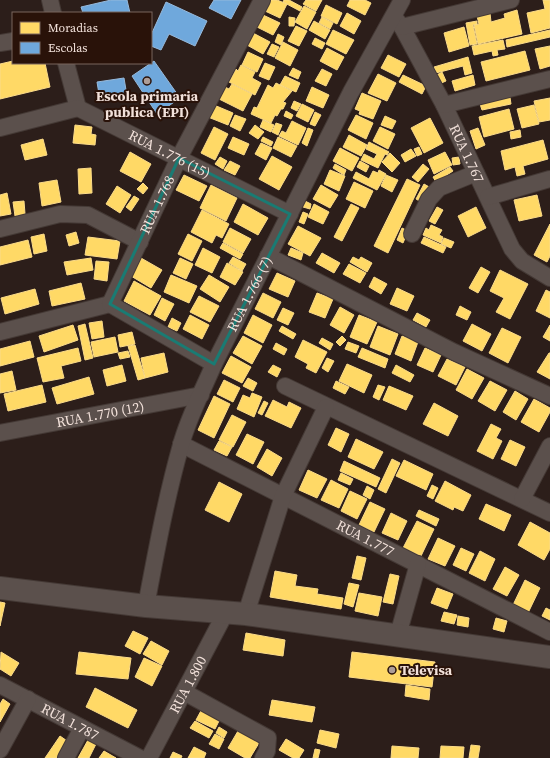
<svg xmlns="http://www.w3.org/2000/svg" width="550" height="758" font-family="'Source Serif 4',serif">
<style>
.homes{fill:#ffd966;stroke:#fbdb89}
.schools{fill:#6fa8dc;stroke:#96b9db}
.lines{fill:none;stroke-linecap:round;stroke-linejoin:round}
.street-casing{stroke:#443935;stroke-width:18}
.secondary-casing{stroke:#443935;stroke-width:24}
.street{stroke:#5b504c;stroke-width:16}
.secondary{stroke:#5b504c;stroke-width:22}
.marked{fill:none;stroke:#1a7b73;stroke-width:3;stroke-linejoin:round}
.poi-dot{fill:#ad9d97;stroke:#291209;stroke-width:1.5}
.labels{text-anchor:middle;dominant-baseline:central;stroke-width:4;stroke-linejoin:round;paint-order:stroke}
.poi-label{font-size:14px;font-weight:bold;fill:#f2e1da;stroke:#291209}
.street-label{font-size:14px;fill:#f2e1da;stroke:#291209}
</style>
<rect width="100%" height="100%" fill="#2c1e1a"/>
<!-- homes -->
<g class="homes">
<polygon points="271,0 277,0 287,4 280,18 265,11"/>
<polygon points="284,0 289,0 302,7 300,11 283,2"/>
<polygon points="306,0 322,0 316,11 303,4"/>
<polygon points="350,0 365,0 371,3 365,15 347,6"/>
<polygon points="543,0 550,0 550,28 531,33 527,13 545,9"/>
<polygon points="326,5 342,13 337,24 321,16"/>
<polygon points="304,6 316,12 307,29 295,22"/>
<polygon points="517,10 522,34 478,44 474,25 479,24 477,16 490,13 491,22 505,18 504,14"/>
<polygon points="347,13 361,21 354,34 340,26"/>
<polygon points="263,15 280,23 273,35 257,27"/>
<polygon points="289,17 295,18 294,26 289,26"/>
<polygon points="322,17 333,23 330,29 319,23"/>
<polygon points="314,21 330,30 325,39 309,30"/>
<polygon points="477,21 477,24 473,25 477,44 470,45 466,23"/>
<polygon points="296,26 307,31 299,46 288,41"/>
<polygon points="464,27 469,46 449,52 444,33"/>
<polygon points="333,30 354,40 346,54 326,44"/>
<polygon points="550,30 550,37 507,47 506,40"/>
<polygon points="253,33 270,42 263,54 247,45"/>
<polygon points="278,34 284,37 281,45 275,42"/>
<polygon points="315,38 325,43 322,49 312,44"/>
<polygon points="503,40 505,49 497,50 498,55 493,56 492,51 474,55 472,46"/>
<polygon points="283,42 298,50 290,66 275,58"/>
<polygon points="272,44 279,47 274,57 267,54"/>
<polygon points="550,46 550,66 540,69 535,49"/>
<polygon points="327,48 344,57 337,70 320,61"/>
<polygon points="525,51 530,70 486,81 481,62"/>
<polygon points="248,52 263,59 257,72 242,65"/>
<polygon points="388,55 406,64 399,77 381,68"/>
<polygon points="468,57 472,73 465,75 463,66 436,73 434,67"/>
<polygon points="13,61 13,63 45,63 50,87 0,99 0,64"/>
<polygon points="265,63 275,67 269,80 259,76"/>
<polygon points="241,65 255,72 252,78 261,83 255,95 229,82 236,69 238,71"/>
<polygon points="293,68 301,72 298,79 289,75"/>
<polygon points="322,69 332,74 326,86 315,81"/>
<polygon points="442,72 446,81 439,84 435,76"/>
<polygon points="378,74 396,83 387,101 368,93"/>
<polygon points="403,75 426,86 422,94 399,82"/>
<polygon points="473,75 475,85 455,91 452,81"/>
<polygon points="285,76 300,83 296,92 280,85"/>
<polygon points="276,83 292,91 283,102 286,103 283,109 281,109 277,116 275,115 271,123 251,114 254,107 257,108 268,85 273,88"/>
<polygon points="232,84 252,94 243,111 219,99 225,87 229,89"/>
<polygon points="312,87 329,95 323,108 306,101"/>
<polygon points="509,91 511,104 482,110 478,98"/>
<polygon points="362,93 381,101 373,119 359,114 360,111 355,109"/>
<polygon points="550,98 550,120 539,122 534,101"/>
<polygon points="294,101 301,104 297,111 291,108"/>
<polygon points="302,104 314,110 308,122 296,116"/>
<polygon points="214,105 233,113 228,125 208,117"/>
<polygon points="534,105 539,124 522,128 517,109"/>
<polygon points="509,109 514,129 484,137 479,117"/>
<polygon points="286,111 293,115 291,119 284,116"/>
<polygon points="315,112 321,115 315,126 310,124"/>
<polygon points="235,115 246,119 240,131 230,126"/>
<polygon points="356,115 373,123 366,139 348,130"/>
<polygon points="385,116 396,121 392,129 381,125"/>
<polygon points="430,118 443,143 424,153 411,128"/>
<polygon points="263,120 274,125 271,132 260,127"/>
<polygon points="292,121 306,128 298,145 279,136 282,131 286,133"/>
<polygon points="276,123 282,125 278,135 272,132"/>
<polygon points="75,125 92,127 91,134 96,135 95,145 73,143"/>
<polygon points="255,125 264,132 258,139 249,133"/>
<polygon points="214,127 228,134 215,160 201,153"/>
<polygon points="380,127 395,134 388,149 373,141"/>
<polygon points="308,128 313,130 307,146 302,143"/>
<polygon points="478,128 485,145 476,149 470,131"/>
<polygon points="520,130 521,137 511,139 510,132"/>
<polygon points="349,135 367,145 361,156 343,147"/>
<polygon points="233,137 249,144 244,155 228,148"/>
<polygon points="263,137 273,142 271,146 261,141"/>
<polygon points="278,137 297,146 291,157 273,148"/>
<polygon points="43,139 47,155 25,160 21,145"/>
<polygon points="543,140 548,159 523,166 525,174 517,176 515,167 505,170 501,151"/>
<polygon points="369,142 389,152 387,155 385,154 378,168 361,160 364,154 374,159 377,154 366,149"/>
<polygon points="261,143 272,148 266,160 255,154"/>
<polygon points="419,147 422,154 417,156 414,149"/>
<polygon points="340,148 359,158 352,171 333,161"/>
<polygon points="411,149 416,156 405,162 401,155"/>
<polygon points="130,152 151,164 141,182 120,171"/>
<polygon points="445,152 452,165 434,174 428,160"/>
<polygon points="390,153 400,163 392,172 382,162"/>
<polygon points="272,156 292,167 279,190 259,179"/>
<polygon points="220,157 227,161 223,169 215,164"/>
<polygon points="459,157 460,164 453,165 452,158"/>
<polygon points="230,161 240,166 235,175 224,170"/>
<polygon points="360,161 369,166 366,172 357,167"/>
<polygon points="335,164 346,170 344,175 333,168"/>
<polygon points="423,164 429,169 418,182 412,177"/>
<polygon points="450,167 453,171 436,182 433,177"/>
<polygon points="91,168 92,193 79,194 78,169"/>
<polygon points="330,170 345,176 339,191 324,184"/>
<polygon points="379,170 386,174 377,190 353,178 356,172 369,179 373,171 378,173"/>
<polygon points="184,175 207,186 199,201 176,190"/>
<polygon points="386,175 398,180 392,192 381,186"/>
<polygon points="407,179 420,185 388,253 374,246"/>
<polygon points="57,180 61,202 42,206 39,183"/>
<polygon points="354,182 373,191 365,208 346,199"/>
<polygon points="143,183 148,188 143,194 137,189"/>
<polygon points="424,184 431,188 423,203 416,199"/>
<polygon points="211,185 237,198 226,221 200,208"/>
<polygon points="321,185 338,195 330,208 313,199"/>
<polygon points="117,186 131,195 120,213 106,204"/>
<polygon points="7,193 11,214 0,216 0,195"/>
<polygon points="537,195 542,216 519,221 514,200"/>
<polygon points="134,196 139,199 131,211 126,207"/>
<polygon points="24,201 25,214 15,216 13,202"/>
<polygon points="305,201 311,204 310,209 303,207"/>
<polygon points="243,204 268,218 258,235 234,222"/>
<polygon points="314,204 329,212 323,224 308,217"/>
<polygon points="351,204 359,208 342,241 334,237"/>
<polygon points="437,207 443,210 435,224 429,221"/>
<polygon points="476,207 486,228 468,237 458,216"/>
<polygon points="202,210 229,224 222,238 216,235 212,243 191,232"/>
<polygon points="303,212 308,214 304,224 299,222"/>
<polygon points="550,224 550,256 547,262 534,255"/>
<polygon points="431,225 442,230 439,235 443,237 441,243 423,235 426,228 429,230"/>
<polygon points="298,226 321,238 310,256 288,244"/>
<polygon points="230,228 251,239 243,253 223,242"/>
<polygon points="402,228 408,231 403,243 397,240"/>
<polygon points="76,232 79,243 69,246 66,235"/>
<polygon points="44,234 47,251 34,254 31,237"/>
<polygon points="188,234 202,241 192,261 178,254"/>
<polygon points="88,237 120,241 117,259 85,255"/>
<polygon points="424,237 446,247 443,253 421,243"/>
<polygon points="444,238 454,242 451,248 441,244"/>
<polygon points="28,240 32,257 0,265 0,247"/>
<polygon points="223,243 243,254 240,259 220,248"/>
<polygon points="203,248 220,257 212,273 195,265"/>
<polygon points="291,248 303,253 301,260 288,255"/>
<polygon points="322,253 340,263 334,273 316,263"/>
<polygon points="233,257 246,264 242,271 229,263"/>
<polygon points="353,257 359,260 361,257 372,263 367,272 350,262"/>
<polygon points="91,258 93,270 67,275 64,262"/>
<polygon points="141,258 162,270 151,288 131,276"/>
<polygon points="180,258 193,264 186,279 173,273"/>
<polygon points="96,261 109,262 107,281 94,279"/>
<polygon points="227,263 243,272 235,285 220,277"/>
<polygon points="349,264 366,273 360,283 343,274"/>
<polygon points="481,267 490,272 478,293 469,288"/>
<polygon points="500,270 528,284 510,319 496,312 504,298 490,291"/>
<polygon points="277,273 295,281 288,297 269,289"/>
<polygon points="171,275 197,286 189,303 164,292"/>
<polygon points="209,275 229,287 220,302 200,289"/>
<polygon points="374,277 387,284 381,294 369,287"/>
<polygon points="134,281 161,296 150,315 124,301"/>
<polygon points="81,283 85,299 52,306 49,291"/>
<polygon points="397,288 414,296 407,311 390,304"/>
<polygon points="35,289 39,304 5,314 1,298"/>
<polygon points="546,290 550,292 550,318 536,311"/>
<polygon points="263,293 281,302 273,318 255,309"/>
<polygon points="317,293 333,299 325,318 309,312"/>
<polygon points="199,296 219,306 210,322 190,312"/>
<polygon points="162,298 174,304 165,321 154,315"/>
<polygon points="460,306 471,312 467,320 456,315"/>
<polygon points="340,307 354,315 344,333 330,325"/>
<polygon points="283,308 294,313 288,325 277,320"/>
<polygon points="417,313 430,320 426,327 413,320"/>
<polygon points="190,315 209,325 202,339 183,329"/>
<polygon points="253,315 272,325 263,343 244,333"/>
<polygon points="359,315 377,322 367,344 350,337"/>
<polygon points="172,318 181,323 177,331 168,327"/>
<polygon points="102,321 104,337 92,339 89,323"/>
<polygon points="85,324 93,358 85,360 78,326"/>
<polygon points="472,324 491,334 482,351 463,341"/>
<polygon points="73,325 78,340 44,352 39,336"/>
<polygon points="550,325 550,341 543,337"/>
<polygon points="282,326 296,334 293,339 279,331"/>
<polygon points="378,326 398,334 390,355 370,347"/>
<polygon points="502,328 521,337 508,363 489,353"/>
<polygon points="132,332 135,344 120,347 118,335"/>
<polygon points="243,336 262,346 252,364 233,353"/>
<polygon points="342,336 346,340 340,346 336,342"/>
<polygon points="402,336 418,342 411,361 395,354"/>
<polygon points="115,337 118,352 94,357 91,342"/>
<polygon points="322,338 333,344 330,350 319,343"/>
<polygon points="303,340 327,352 316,373 306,368 308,364 295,357"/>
<polygon points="30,341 34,357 0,366 0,349"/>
<polygon points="348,342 359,346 356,353 345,349"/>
<polygon points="276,343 287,349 284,355 273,349"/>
<polygon points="135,345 145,378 138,380 128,346"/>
<polygon points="78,348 81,361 61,366 64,378 43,382 37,358"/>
<polygon points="362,348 388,359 385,368 358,357"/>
<polygon points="425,348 441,355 433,372 417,365"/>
<polygon points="128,351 130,357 120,359 118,353"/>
<polygon points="164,353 168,372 145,378 141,358"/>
<polygon points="549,353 550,353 550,379 537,372"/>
<polygon points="231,356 251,367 242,383 222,373"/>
<polygon points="327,358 334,361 328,372 322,368"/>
<polygon points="447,359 465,367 456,385 438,376"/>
<polygon points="347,364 372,375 364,393 339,381"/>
<polygon points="122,365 126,381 107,386 103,370"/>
<polygon points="273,365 281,369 277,377 268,372"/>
<polygon points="396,365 414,375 410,382 392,373"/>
<polygon points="467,369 484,378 472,399 456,390"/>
<polygon points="12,371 16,390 0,393 0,374"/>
<polygon points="89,377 94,394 57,404 52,388"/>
<polygon points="248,378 257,383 253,391 243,386"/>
<polygon points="224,380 240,388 233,402 217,394"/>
<polygon points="336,381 349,387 345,394 333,388"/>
<polygon points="490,381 507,390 495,411 478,401"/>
<polygon points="42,385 46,402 8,411 4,394"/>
<polygon points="378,385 385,387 379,400 373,397"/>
<polygon points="389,386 413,396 406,410 383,400"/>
<polygon points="515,391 528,399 516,420 503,412"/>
<polygon points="252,393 262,397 254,417 237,409 243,395 250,398"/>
<polygon points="214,396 230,404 214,438 198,430"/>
<polygon points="534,399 550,408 550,412 539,432 521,422"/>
<polygon points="273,400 287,407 289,402 301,408 291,428 265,416"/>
<polygon points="264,401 268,403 262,415 258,413"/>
<polygon points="434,403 458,416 448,436 423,424"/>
<polygon points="232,415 246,422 233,447 219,440"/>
<polygon points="491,424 501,429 496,438 502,441 493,459 477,451"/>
<polygon points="336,428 349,434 341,452 328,445"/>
<polygon points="247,434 264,442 253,464 236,455"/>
<polygon points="356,439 383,452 374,469 348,457"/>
<polygon points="510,440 525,447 516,466 501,459"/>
<polygon points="219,441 232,447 227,456 214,450"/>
<polygon points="267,449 282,458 272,476 257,467"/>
<polygon points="392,459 400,463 386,493 378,489"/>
<polygon points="404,460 433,474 426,490 396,476"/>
<polygon points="344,461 380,478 376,487 340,471"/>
<polygon points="308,470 327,479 317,498 299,490"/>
<polygon points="341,473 353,479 350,485 338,480"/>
<polygon points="331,480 348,489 339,508 321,500"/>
<polygon points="445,481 471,495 463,511 454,507 453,510 435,501"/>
<polygon points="219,482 242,494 229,522 205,510"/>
<polygon points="432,485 438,488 433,499 427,496"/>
<polygon points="367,486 374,490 370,499 363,495"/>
<polygon points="350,491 367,499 357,519 341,511"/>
<polygon points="370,502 385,509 374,532 359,525"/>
<polygon points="486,504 511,515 504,531 479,519"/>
<polygon points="419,510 439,519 436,526 416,516"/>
<polygon points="391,513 407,521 398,540 382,533"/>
<polygon points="417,521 434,529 421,556 403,548"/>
<polygon points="530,522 550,533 550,549 544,560 518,545"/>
<polygon points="438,538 455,546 445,566 428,559"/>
<polygon points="461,548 474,554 466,571 453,565"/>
<polygon points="480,551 495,559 485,581 469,573"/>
<polygon points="357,556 366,558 361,580 352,578"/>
<polygon points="505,567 519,575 507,596 493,589"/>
<polygon points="275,571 297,575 295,586 318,589 317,594 343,598 341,609 270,597"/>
<polygon points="390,574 399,576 393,604 383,602"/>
<polygon points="525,580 540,588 528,613 513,605"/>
<polygon points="349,583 359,585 353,607 344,604"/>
<polygon points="437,588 453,594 447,609 431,603"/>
<polygon points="359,593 382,597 378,616 355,611"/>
<polygon points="0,602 5,603 0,626"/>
<polygon points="546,608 550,610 550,620 542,616"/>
<polygon points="444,612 457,615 454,624 441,621"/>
<polygon points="458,616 469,618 468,627 457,625"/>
<polygon points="496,618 507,621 504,632 493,629"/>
<polygon points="133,631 148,638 140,654 125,646"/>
<polygon points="246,633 285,640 283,656 243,650"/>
<polygon points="151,641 169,651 162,665 143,654"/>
<polygon points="1,652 19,663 11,676 0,669"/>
<polygon points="79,652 131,658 128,679 76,674"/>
<polygon points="352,652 435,662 432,687 349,677"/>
<polygon points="144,658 162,666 152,686 135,677"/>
<polygon points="406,685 430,689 429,700 405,696"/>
<polygon points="95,688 137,710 128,728 86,707"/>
<polygon points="3,699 10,704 0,722 0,704"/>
<polygon points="272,700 315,707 312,722 269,715"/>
<polygon points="203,707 221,717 215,729 196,720"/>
<polygon points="195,721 213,731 209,738 190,728"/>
<polygon points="219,727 227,732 224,738 216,733"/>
<polygon points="320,730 339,734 336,748 317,743"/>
<polygon points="238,731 259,743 250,758 245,758 228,748"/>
<polygon points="215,734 224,739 219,749 209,744"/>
<polygon points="60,736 70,743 59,758 45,758"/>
<polygon points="286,739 304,750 299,758 293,758 279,750"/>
<polygon points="88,740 96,744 89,758 78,758"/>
<polygon points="471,745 480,746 478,758 469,758"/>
<polygon points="392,746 419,748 418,758 391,758"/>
<polygon points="441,746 464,747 463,758 440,758"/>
<polygon points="194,747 206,753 204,758 188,758"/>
<polygon points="315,749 320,750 318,758 313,758"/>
<polygon points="104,751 116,758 99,758"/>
<polygon points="173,752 182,756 181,758 170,758"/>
</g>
<!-- schools -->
<g class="schools">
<polygon points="111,0 127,0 130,13 83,13 81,7"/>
<polygon points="214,0 241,0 231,19 209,8"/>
<polygon points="166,2 207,21 195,46 169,34 161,50 151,46 151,35"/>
<polygon points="154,61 180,98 157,114 132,76"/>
<polygon points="124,78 127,96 100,100 97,82"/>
</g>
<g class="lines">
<defs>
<g id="street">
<polyline points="50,0 53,13"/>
<path id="s1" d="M 394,17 L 402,27 L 444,105 L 512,249 L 522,261 L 550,278"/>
<polyline points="402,27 511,0"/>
<polyline points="0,43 13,41"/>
<polyline points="66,63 78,108"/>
<polyline points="444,105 550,79"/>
<path id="s2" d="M 0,128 L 78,108 L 290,214"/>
<polyline points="488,197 550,179"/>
<polyline points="0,229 60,214 88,215 140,242"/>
<polyline points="412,234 429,199 439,188 476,173"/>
<polyline points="268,256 454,352 550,396"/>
<polyline points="0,332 110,304"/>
<path id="s3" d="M 214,364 L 110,304 L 179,158 L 262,0"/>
<polyline points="285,386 550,513"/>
<path id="s4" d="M 0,433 L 201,395"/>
<path id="s5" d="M 181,444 L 550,632"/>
<polyline points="522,499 550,446"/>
<path id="s6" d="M 146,606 C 156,553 166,498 181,445 C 188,418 203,390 214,364 L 351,92 L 402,0"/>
<polyline points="246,614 283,496 326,407"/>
<polyline points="398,635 418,564"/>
<path id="s7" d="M 0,685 L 140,758"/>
<polyline points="184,692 268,738 267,751 263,758"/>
<polyline points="0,750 28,699"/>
<polyline points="66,758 82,728"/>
<path id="s8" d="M 149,758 L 226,612"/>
</g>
<polyline id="secondary" points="0,588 146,606 246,614 550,657"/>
</defs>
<!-- street casing -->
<use href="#street" class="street-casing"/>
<!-- secondary casing -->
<use href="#secondary" class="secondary-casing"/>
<!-- street -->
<use href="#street" class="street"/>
<!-- secondary -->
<use href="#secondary" class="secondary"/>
</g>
<!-- marked area -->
<path class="marked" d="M 179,158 L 290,214 L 214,364 L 110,304 Z"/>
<!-- markers -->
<g class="poi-dot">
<circle cx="147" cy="81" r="4"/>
<circle cx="392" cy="670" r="4"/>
</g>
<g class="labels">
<!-- poi labels -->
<g class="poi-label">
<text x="147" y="96">Escola primaria<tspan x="147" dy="16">publica (EPI)</tspan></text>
<text x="400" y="670" text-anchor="start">Televisa</text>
</g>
<!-- street labels -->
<g class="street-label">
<text stroke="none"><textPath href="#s2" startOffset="183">RUA 1.776 (15)</textPath></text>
<text stroke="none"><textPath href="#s1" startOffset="155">RUA 1.767</textPath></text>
<text stroke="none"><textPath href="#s3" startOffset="230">RUA 1.768</textPath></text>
<text stroke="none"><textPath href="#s6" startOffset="331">RUA 1.766 (7)</textPath></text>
<text stroke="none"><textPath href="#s4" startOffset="102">RUA 1.770 (12)</textPath></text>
<text stroke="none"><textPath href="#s5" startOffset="207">RUA 1.777</textPath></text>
<text stroke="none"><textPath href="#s8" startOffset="83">RUA 1.800</textPath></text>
<text stroke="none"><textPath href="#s7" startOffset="79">RUA 1.787</textPath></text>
</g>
</g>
<!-- legend -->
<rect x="12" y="12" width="140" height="52" fill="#291209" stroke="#79655d"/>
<rect x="20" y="22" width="20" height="12" fill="#ffd966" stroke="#79655d"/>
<text x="48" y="32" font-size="12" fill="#f2e1da">Moradias</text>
<rect x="20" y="42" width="20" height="12" fill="#6fa8dc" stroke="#79655d"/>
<text x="48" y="52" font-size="12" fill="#f2e1da">Escolas</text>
</svg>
